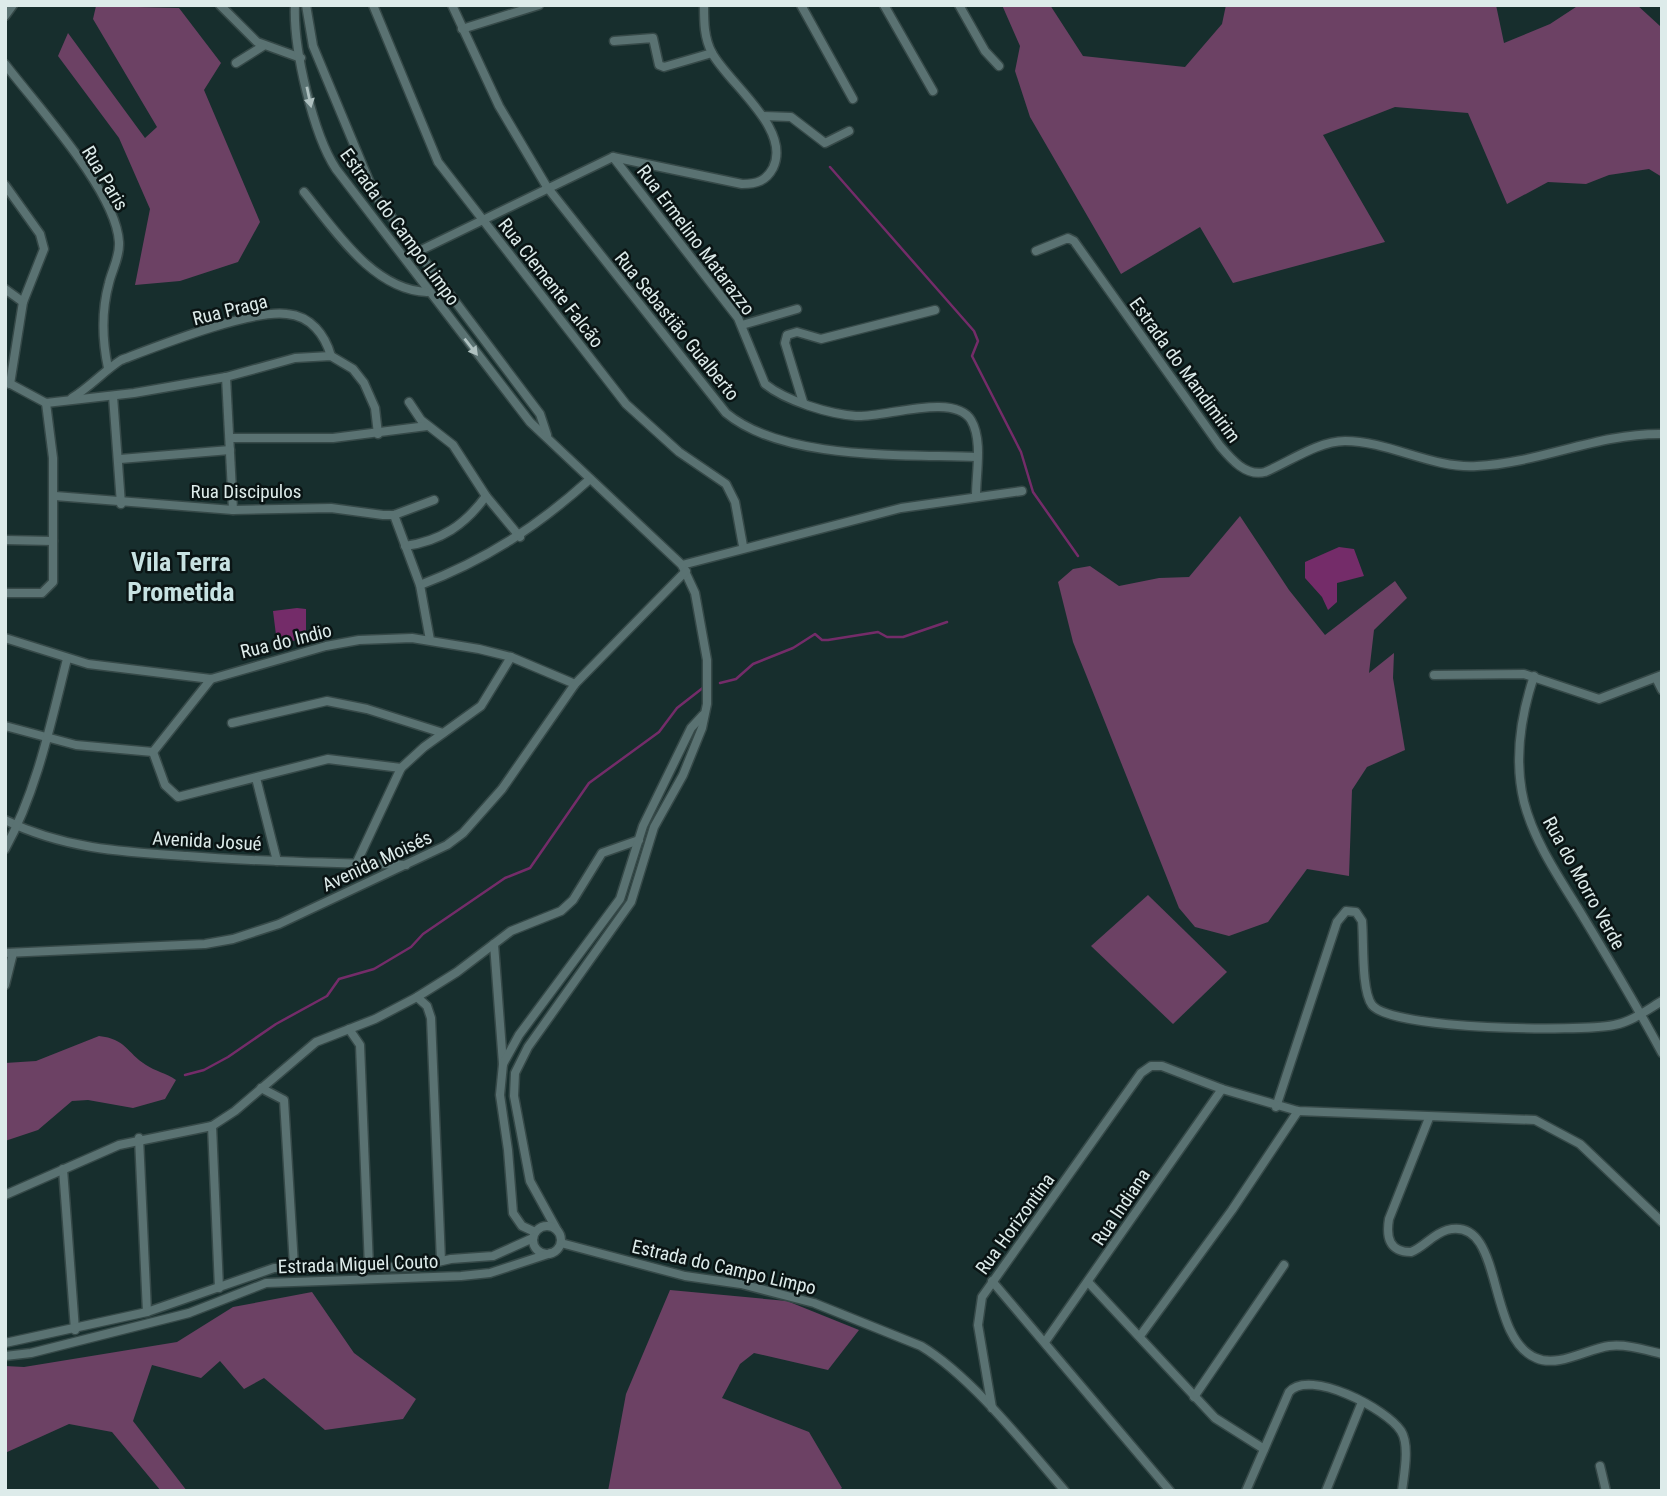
<svg xmlns="http://www.w3.org/2000/svg" width="1667" height="1496" font-family="'Roboto Condensed',sans-serif">
<style>
.green{fill:#6c4164}
.water{fill:#742c69}
.lines{fill:none;stroke-linecap:round;stroke-linejoin:round}
.stream{stroke:#742c69;stroke-width:2.5}
.minor-casing{stroke:#364948;stroke-width:11}
.minor{stroke:#5a7272;stroke-width:8}
.oneway{fill:#afc1c0}
.labels{text-anchor:middle;dominant-baseline:central;stroke-width:5;stroke-linejoin:round;paint-order:stroke}
.street-label{font-size:19px;fill:#ddebea;stroke:#0a1414}
.district-label{font-size:26px;font-weight:bold;fill:#c7e2e2;stroke:#0a1414}
</style>
<rect width="100%" height="100%" fill="#172e2d"/>
<!-- green -->
<g class="green">
<polygon points="1002,5 1050,5 1083,56 1185,67 1222,24 1226,5 1496,5 1504,43 1550,24 1579,5 1637,5 1660,26 1662,33 1662,177 1649,169 1609,175 1586,184 1548,182 1507,204 1468,113 1395,107 1323,135 1385,242 1233,283 1200,227 1121,274 1030,117 1015,71 1020,46"/>
<polygon points="96,6 179,8 221,63 204,90 260,222 238,262 180,281 135,285 150,209 119,138 58,56 68,33 145,138 157,127 93,19"/>
<polygon points="1240,516 1289,590 1325,635 1395,581 1407,598 1374,630 1369,673 1394,653 1393,678 1405,750 1367,767 1352,790 1349,876 1307,869 1268,922 1229,936 1195,927 1179,908 1073,642 1058,582 1073,569 1090,566 1119,586 1159,578 1189,577"/>
<polygon points="1148,895 1227,972 1173,1024 1091,946"/>
<path d="M 99,1036 C 126,1039 126,1052 146,1065 C 155,1071 166,1073 176,1080 L 165,1099 L 133,1108 L 88,1100 L 72,1101 L 38,1130 L 5,1141 L 5,1063 L 36,1061 Z"/>
<polygon points="670,1290 787,1301 859,1330 828,1370 754,1353 740,1364 722,1398 809,1432 842,1488 838,1491 608,1491 626,1394"/>
<polygon points="312,1292 354,1353 416,1399 403,1419 325,1430 264,1378 244,1389 220,1361 201,1378 152,1365 133,1421 187,1491 161,1491 112,1432 69,1424 5,1453 5,1366 24,1367 177,1342 233,1307"/>
</g>
<!-- water -->
<g class="water">
<polygon points="1339,547 1354,549 1364,576 1337,583 1337,602 1328,610 1322,597 1305,578 1305,562"/>
<polygon points="297,608 306,609 306,639 277,643 273,611"/>
</g>
<g class="lines">
<!-- stream -->
<g class="stream">
<polyline points="830,167 974,331 978,341 972,356 1021,452 1033,492 1078,556"/>
<polyline points="720,683 736,679 753,664 793,648 815,634 822,640 828,640 878,632 887,637 903,637 947,622"/>
<polyline points="185,1075 204,1070 228,1057 276,1024 327,996 339,979 374,969 411,947 423,934 505,878 530,868 589,783 659,732 677,708 704,687"/>
</g>
<defs>
<g id="minor">
<polyline points="220,5 257,42 301,58"/>
<path d="M 295,5 C 293,48 313,134 336,169 L 530,422 L 682,565 L 695,593 L 707,660 L 707,704 L 702,728 L 683,775 L 654,827 L 631,902 L 528,1047 L 515,1073 L 514,1096 L 530,1181 L 557,1230"/>
<polyline points="306,5 313,46 375,195 540,414 547,435"/>
<polyline points="373,5 438,162 626,404 679,452 726,484 735,502 743,546"/>
<path d="M 452,5 L 499,106 L 547,187 L 726,413 C 784,461 905,454 977,457"/>
<polyline points="801,5 853,99"/>
<polyline points="884,5 933,91"/>
<polyline points="959,5 985,51 999,66"/>
<polyline points="5,16 13,5"/>
<polyline points="462,29 539,5"/>
<polyline points="614,41 653,38 659,65 664,67 712,53"/>
<polyline points="236,63 263,46"/>
<path d="M 5,64 C 37,106 116,191 119,242 C 120,257 112,270 109,283 C 101,312 102,339 108,368"/>
<polyline points="763,116 791,117 825,143 849,131"/>
<path d="M 613,157 L 738,318 L 765,384 C 786,401 829,414 856,416 C 884,418 954,392 971,420 C 983,440 976,473 976,496"/>
<polyline points="5,185 40,234 44,249 23,302 10,384"/>
<path d="M 304,192 C 335,230 373,290 427,292"/>
<path d="M 1036,251 L 1068,238 L 1074,241 L 1220,446 C 1231,459 1246,477 1265,472 C 1289,462 1318,441 1345,441 C 1389,441 1432,469 1477,466 C 1540,463 1598,433 1662,434"/>
<path d="M 417,252 L 613,157 L 742,184 C 757,184 766,181 773,168 C 792,129 729,84 712,53 C 704,38 704,22 704,5"/>
<polyline points="5,289 23,302"/>
<polyline points="742,325 797,309"/>
<polyline points="226,377 233,510"/>
<polyline points="5,381 46,403 134,393 226,377 295,358 331,356 353,369 364,383 375,408 378,434"/>
<polyline points="113,396 121,504"/>
<path d="M 72,398 C 91,386 104,371 121,360 C 158,346 251,309 287,314 C 311,316 325,335 331,356"/>
<polyline points="409,402 421,420 453,445 486,496 520,537"/>
<polyline points="803,402 785,343 787,335 797,332 821,339 935,310"/>
<polyline points="231,438 333,438 427,426"/>
<polyline points="120,459 230,450"/>
<polyline points="55,496 233,510 331,508 383,515 394,515 434,500"/>
<polyline points="394,515 420,585 430,640"/>
<polyline points="5,540 53,541"/>
<path d="M 405,546 C 441,541 465,525 486,496"/>
<polyline points="682,565 901,508 1022,491"/>
<path d="M 420,585 C 486,560 538,526 590,479"/>
<polyline points="5,593 42,593 53,582 53,458 46,403"/>
<polyline points="5,638 88,664 211,679 326,646 359,640 412,638 479,649 511,657 575,684"/>
<polyline points="1434,675 1524,674 1599,699 1662,675"/>
<path d="M 1534,676 C 1521,715 1514,761 1524,802 C 1534,841 1558,876 1579,910 C 1608,958 1636,1004 1662,1053"/>
<polyline points="1656,678 1662,690"/>
<polyline points="232,723 327,701 367,709 443,733"/>
<polyline points="5,726 76,745 153,752"/>
<polyline points="153,752 165,785 178,797 328,759 401,768"/>
<polyline points="153,752 211,679"/>
<polyline points="256,778 277,861"/>
<path d="M 5,820 C 64,849 123,852 187,856 C 260,862 333,863 406,865"/>
<path d="M 5,849 C 37,791 51,722 67,659"/>
<polyline points="356,864 401,768 424,747 481,706 511,657"/>
<polyline points="494,944 503,1064"/>
<polyline points="5,953 205,944 233,939 279,924 447,845 463,833 502,789 575,684 686,571"/>
<polyline points="5,985 13,953"/>
<polyline points="417,997 427,1006 431,1018 441,1261"/>
<polyline points="349,1029 360,1045 369,1267"/>
<polyline points="261,1088 284,1100 294,1266"/>
<path d="M 1276,1107 L 1337,922 L 1346,911 L 1356,912 L 1362,921 C 1364,941 1361,990 1372,1005 C 1392,1030 1579,1032 1614,1025 C 1631,1022 1647,1010 1662,1001"/>
<path d="M 1429,1118 L 1389,1219 C 1386,1237 1389,1252 1411,1252 C 1424,1247 1433,1234 1447,1230 C 1505,1215 1485,1337 1536,1358 C 1558,1368 1587,1349 1609,1346 C 1627,1344 1645,1350 1662,1354"/>
<polyline points="212,1126 219,1288"/>
<polyline points="139,1138 147,1312"/>
<polyline points="63,1169 75,1330"/>
<polyline points="5,1195 119,1145 212,1126 235,1111 316,1042 375,1019 417,997 457,972 511,931 561,911 573,900 602,853 639,840"/>
<circle cx="547" cy="1240" r="14"/>
<polyline points="535,1232 522,1226 513,1213 508,1150 500,1095 503,1064 519,1035 620,899 643,826 691,728 703,715"/>
<path d="M 561,1243 L 685,1276 L 741,1284 L 814,1303 L 921,1346 C 971,1376 1026,1446 1065,1491"/>
<polyline points="992,1281 1170,1491"/>
<polyline points="1089,1283 1215,1418 1264,1449"/>
<polyline points="1140,1336 1232,1210 1298,1111"/>
<polyline points="1045,1342 1222,1089"/>
<polyline points="5,1343 147,1312 274,1268 415,1267 451,1259 493,1256 533,1238"/>
<polyline points="5,1356 31,1353 189,1313 266,1283 461,1276 490,1273 551,1253"/>
<polyline points="1194,1397 1284,1265"/>
<polyline points="992,1408 978,1325 982,1297 1141,1073 1151,1066 1162,1066 1222,1089 1298,1111 1535,1120 1580,1144 1662,1222"/>
<polyline points="1600,1466 1606,1491"/>
<path d="M 1246,1491 L 1289,1392 C 1309,1368 1387,1409 1401,1431 C 1410,1445 1404,1474 1402,1491"/>
<polyline points="1326,1491 1362,1402"/>
</g>
</defs>
<!-- minor casing -->
<use href="#minor" class="minor-casing"/>
<!-- minor -->
<use href="#minor" class="minor"/>
</g>
<!-- one-way arrows -->
<defs><path id="oneway-solid" d="M-6-.8H1V-3.2L6.5 0L1 3.2V.8H-6Z" transform="scale(1.75)"/></defs>
<g class="oneway">
<use href="#oneway-solid" transform="translate(309 97) rotate(78)"/>
<use href="#oneway-solid" transform="translate(471 347) rotate(52)"/>
</g>
<g class="labels">
<!-- street labels -->
<g class="street-label">
<text transform="translate(105 178) rotate(59)">Rua Paris</text>
<text transform="translate(400 227) rotate(54)">Estrada do Campo Limpo</text>
<text transform="translate(696 240) rotate(53)">Rua Ermelino Matarazzo</text>
<text transform="translate(551 283) rotate(52)">Rua Clemente Falcão</text>
<text transform="translate(230 310) rotate(-14)">Rua Praga</text>
<text transform="translate(677 326) rotate(51)">Rua Sebastião Gualberto</text>
<text transform="translate(1185 370) rotate(54)">Estrada do Mandimirim</text>
<text x="246" y="491">Rua Discipulos</text>
<text transform="translate(286 641) rotate(-14)">Rua do Indio</text>
<text transform="translate(207 841) rotate(3)">Avenida Josué</text>
<text transform="translate(377 861) rotate(-25)">Avenida Moisés</text>
<text transform="translate(1584 883) rotate(61)">Rua do Morro Verde</text>
<text transform="translate(1121 1207) rotate(-56)">Rua Indiana</text>
<text transform="translate(1015 1224) rotate(-54)">Rua Horizontina</text>
<text transform="translate(358 1264) rotate(-2)">Estrada Miguel Couto</text>
<text transform="translate(724 1267) rotate(13)">Estrada do Campo Limpo</text>
</g>
<!-- district labels -->
<g class="district-label">
<text x="181" y="562">Vila Terra<tspan x="181" dy="30">Prometida</tspan></text>
</g>
</g>
<!-- border -->
<rect width="1667" height="1496" fill="none" stroke="#ddebea" stroke-width="14"/>
</svg>
